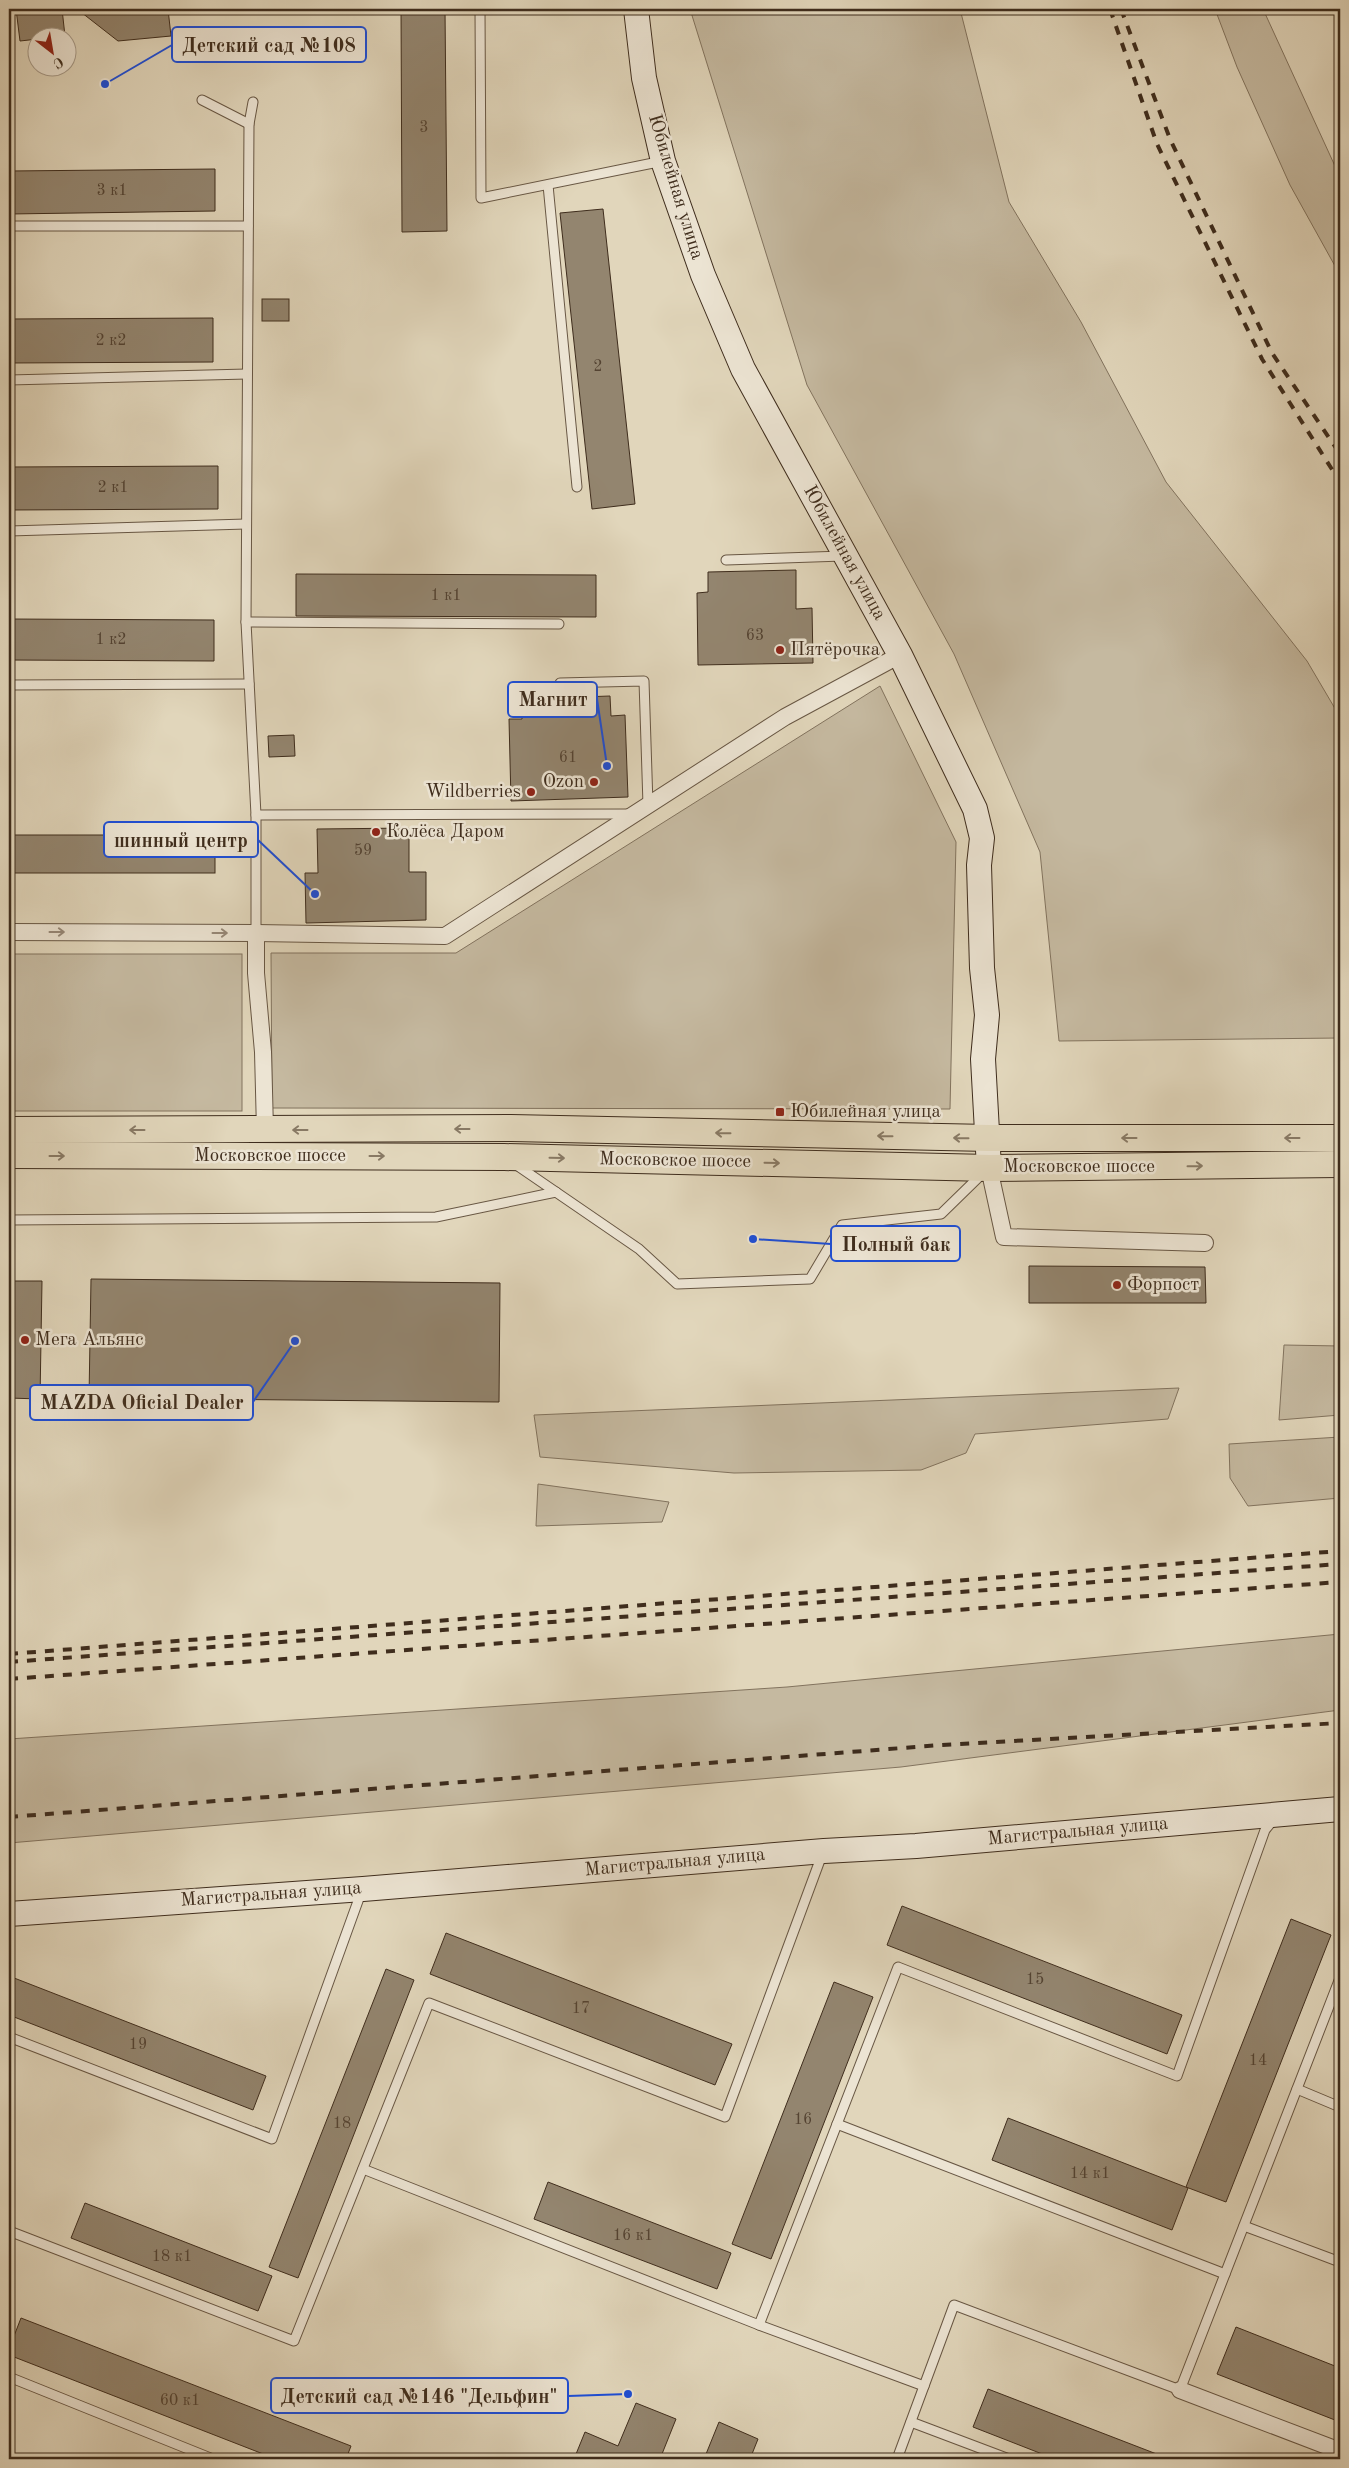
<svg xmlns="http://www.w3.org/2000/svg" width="1349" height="2468" font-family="'Old Standard TT',serif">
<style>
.green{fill:#c5b9a0;stroke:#82735e}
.building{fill:#93856f;stroke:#3f2d1d}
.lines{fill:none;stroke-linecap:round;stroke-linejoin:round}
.lane-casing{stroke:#685744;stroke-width:11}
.street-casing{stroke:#685744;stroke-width:18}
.secondary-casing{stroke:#3f2d1d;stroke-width:26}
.primary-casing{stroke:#3f2d1d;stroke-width:28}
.lane{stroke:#ece4d3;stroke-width:9}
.street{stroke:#ece4d3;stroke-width:16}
.secondary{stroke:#ece4d3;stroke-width:24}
.primary{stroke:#e1d6bb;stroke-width:26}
.rail{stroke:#3f2d1d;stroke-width:4;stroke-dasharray:9 9;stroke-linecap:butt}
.oneway{stroke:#968878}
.oneway2{stroke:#887964}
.poi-dot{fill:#8f2418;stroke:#ece4d3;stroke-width:2}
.labels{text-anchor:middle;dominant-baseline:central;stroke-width:5;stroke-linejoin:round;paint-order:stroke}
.number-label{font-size:16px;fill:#544332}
.street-label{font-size:19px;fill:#3f2d1d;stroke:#ece4d3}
.poi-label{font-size:19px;fill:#3f2d1d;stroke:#ece4d3;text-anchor:start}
.leader{fill:none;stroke:#1d4ed8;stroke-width:2}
.callout-dot{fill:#1d4ed8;stroke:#ece4d3;stroke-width:2}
.callout{fill:#ece4d3;stroke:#1d4ed8;stroke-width:2}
.callout-label{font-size:20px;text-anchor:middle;font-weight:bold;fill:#3f2d1d}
</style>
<rect width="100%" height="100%" fill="#e1d6bb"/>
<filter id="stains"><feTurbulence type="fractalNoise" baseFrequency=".004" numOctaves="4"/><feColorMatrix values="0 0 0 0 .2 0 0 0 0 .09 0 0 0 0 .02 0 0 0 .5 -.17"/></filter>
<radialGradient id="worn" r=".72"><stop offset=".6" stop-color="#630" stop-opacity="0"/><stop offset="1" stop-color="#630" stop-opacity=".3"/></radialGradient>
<!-- green -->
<g class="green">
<polygon points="690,9 960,9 1009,202 1081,322 1166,482 1307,661 1340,717 1340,1038 1059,1041 1040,852 954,654 807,385"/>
<polygon points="1215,9 1263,9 1340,177 1340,275 1290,185 1237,67"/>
<polygon points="880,686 956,842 950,1109 272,1108 271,953 456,953"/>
<rect x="9" y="954" width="233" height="157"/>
<polygon points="1284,1345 1340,1346 1340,1415 1279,1420"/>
<polygon points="1179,1388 1168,1419 975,1434 966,1453 921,1470 734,1473 540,1457 534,1415"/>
<polygon points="1340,1437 1340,1498 1248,1506 1230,1478 1229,1444"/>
<polygon points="538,1484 669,1502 662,1522 536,1526"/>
<polygon points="1340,1634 1340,1710 901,1767 9,1843 9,1739 787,1687"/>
</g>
<!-- building -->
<g class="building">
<polygon points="16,9 62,9 65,36 20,41"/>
<polygon points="77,9 168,9 171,36 118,41"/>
<polygon points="401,9 445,9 447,231 402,232"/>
<polygon points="215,169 215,211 9,214 9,171"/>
<polygon points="603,209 635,504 592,509 560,213"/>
<rect x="262" y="299" width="27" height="22"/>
<polygon points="213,318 213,362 9,363 9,319"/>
<polygon points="218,466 218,509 9,510 9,467"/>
<polygon points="796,570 796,609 812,608 813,663 698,665 697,593 708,592 708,572"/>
<polygon points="296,574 596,575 596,617 296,616"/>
<polygon points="9,619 214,620 214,661 9,660"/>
<polygon points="610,696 611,716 625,715 628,797 511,801 509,719 522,719 522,699"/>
<polygon points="294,735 295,756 269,757 268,736"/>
<polygon points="409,828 409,872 426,872 426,920 306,923 305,873 318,873 317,829"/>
<rect x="9" y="835" width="206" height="38"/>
<polygon points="1029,1266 1205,1267 1206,1303 1029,1303"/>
<polygon points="91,1279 500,1283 499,1402 89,1398"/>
<polygon points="9,1281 42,1281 40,1399 9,1398"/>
<polygon points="902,1906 1182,2015 1167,2054 887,1945"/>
<polygon points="1291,1919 1331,1935 1226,2202 1186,2187"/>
<polygon points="446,1933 732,2044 715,2085 430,1974"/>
<polygon points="386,1969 414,1980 298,2278 269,2267"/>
<polygon points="9,1976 266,2076 253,2110 9,2015"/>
<polygon points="834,1982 873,1997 771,2259 732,2244"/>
<polygon points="1008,2118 1188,2188 1172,2230 992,2160"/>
<polygon points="548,2182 731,2253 717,2289 534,2219"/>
<polygon points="85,2203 272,2276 258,2311 71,2238"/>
<polygon points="21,2318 351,2446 346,2459 276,2459 9,2355 9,2349"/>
<polygon points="1236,2327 1340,2368 1340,2422 1217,2374"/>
<polygon points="988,2389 1167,2458 1166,2459 1055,2459 973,2427"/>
<polygon points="636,2403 676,2419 660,2459 574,2459 585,2432 618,2446"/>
<polygon points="719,2422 758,2439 750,2459 704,2459"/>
</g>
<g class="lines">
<defs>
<g id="lane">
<polyline points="480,9 481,198 663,161"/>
<polyline points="202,100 249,124"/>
<polyline points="253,102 249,124 246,622 256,815 256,933"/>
<polyline points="548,185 577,487"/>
<polyline points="9,226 248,226"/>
<polyline points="9,380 247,374"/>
<polyline points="9,531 246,524"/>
<polyline points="726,560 843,556"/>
<polyline points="246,622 559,624"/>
<polyline points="560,683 644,681 648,805"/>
<polyline points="9,685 249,684"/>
<polyline points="256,815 630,814"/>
<polyline points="515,1164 639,1249 677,1284 810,1279 842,1225 941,1214 983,1173"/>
<polyline points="9,1220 436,1217 556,1192"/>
<polyline points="9,2037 272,2139 362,1890"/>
<polyline points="1297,2089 1340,2107"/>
<polyline points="837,2124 1225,2274"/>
<polyline points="363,2169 759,2325 898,1967 1177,2076 1265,1830 1274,1819"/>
<polyline points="1244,2226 1340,2262"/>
<polyline points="9,2231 294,2341 429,2003 725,2117 823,1852"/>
<polyline points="759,2325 924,2386"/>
<polyline points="9,2377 213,2459"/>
<polyline points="911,2422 1009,2459"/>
<polyline points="897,2459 954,2305 1180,2390 1340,1978"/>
</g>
<g id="street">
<polyline points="9,932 256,933 445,936 785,717 900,655"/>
<polyline points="256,933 256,973 263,1052 265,1130"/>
<polyline points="989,1168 1004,1237 1205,1243"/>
<polyline points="1180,2390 1340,2451"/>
</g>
<g id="secondary">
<polyline points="636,9 644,78 663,161 703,275 743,369 900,655 975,809 982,838 979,865 982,968 987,1015 983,1059 989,1168"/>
<polyline points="9,1914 363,1889 824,1851 916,1846 1340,1809"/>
</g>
<g id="primary">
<polyline points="9,1130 511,1128 989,1138 1340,1138"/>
<polyline points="9,1155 504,1157 989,1168 1340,1164"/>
</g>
</defs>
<!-- lane casing -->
<use href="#lane" class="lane-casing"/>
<!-- street casing -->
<use href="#street" class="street-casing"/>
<!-- secondary casing -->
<use href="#secondary" class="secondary-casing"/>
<!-- primary casing -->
<use href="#primary" class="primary-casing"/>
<!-- lane -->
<use href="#lane" class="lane"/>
<!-- street -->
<use href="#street" class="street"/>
<!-- secondary -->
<use href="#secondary" class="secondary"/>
<!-- primary -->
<use href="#primary" class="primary"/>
<!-- rail -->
<g class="rail">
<polyline points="1110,9 1157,144 1262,359 1340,482"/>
<polyline points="1121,9 1170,139 1272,353 1340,454"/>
<polyline points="9,1654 1340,1551"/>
<polyline points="9,1662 1340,1564"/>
<polyline points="9,1679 1340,1582"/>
<polyline points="9,1817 941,1745 1340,1723"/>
</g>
</g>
<!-- one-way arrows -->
<defs><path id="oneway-shaft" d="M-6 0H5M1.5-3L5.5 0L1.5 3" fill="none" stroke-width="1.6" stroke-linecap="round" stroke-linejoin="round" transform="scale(1.25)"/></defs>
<g class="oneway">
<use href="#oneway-shaft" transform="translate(57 932)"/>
<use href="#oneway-shaft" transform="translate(220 933)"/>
</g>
<g class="oneway2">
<use href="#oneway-shaft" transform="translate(462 1129) rotate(180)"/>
<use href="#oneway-shaft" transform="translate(137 1130) rotate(-180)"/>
<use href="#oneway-shaft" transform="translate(300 1130) rotate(180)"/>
<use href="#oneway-shaft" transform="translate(723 1133) rotate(-179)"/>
<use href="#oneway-shaft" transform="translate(885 1136) rotate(-179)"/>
<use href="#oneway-shaft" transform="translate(961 1138) rotate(-179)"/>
<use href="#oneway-shaft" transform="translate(1129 1138) rotate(-180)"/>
<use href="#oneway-shaft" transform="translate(1292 1138) rotate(-180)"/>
<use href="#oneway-shaft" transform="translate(57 1156)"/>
<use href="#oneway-shaft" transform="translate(377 1156)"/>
<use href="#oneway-shaft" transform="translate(557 1158) rotate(1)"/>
<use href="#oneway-shaft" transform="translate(772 1163) rotate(1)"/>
<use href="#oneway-shaft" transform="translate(1195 1166) rotate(-1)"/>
</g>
<!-- markers -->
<g class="poi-dot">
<circle cx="780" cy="650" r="5"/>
<circle cx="594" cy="782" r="5"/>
<circle cx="531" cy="792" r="5"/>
<circle cx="376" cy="832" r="5"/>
<rect x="775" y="1107" width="10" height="10" rx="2.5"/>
<circle cx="1117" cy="1285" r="5"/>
<circle cx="25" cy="1340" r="5"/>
</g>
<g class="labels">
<!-- number labels -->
<g class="number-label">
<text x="424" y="128">3</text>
<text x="112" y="191">3 к1</text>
<text x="111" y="341">2 к2</text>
<text x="598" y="367">2</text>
<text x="113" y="488">2 к1</text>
<text x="446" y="596">1 к1</text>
<text x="755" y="636">63</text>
<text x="111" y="640">1 к2</text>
<text x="568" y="758">61</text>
<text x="363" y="851">59</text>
<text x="1035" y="1980">15</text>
<text x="581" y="2009">17</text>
<text x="138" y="2045">19</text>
<text x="1258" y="2061">14</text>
<text x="803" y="2120">16</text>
<text x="342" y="2124">18</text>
<text x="1090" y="2174">14 к1</text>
<text x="633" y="2236">16 к1</text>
<text x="172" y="2257">18 к1</text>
<text x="180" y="2401">60 к1</text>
</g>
<!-- street labels -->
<g class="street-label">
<text transform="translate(675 187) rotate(73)">Юбилейная улица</text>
<text transform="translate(844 553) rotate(61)">Юбилейная улица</text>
<text x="270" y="1156">Московское шоссе</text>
<text transform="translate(675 1161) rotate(1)">Московское шоссе</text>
<text x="1079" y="1167">Московское шоссе</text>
<text transform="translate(1078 1832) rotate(-5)">Магистральная улица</text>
<text transform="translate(675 1863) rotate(-5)">Магистральная улица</text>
<text transform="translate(271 1895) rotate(-4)">Магистральная улица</text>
</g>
<!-- poi labels -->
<g class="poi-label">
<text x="790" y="650">Пятёрочка</text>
<text x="584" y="782" text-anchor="end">Ozon</text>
<text x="521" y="792" text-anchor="end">Wildberries</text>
<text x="386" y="832">Колёса Даром</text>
<text x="790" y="1112">Юбилейная улица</text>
<text x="1127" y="1285">Форпост</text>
<text x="35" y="1340">Мега Альянс</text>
</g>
</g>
<!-- callouts -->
<path class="leader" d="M105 84L172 45M607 766L597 699M315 894L258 840M753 1239L831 1244M295 1341L253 1402M628 2394L568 2396"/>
<g class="callout-dot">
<circle cx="105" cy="84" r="5"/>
<circle cx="607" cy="766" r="5"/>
<circle cx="315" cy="894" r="5"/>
<circle cx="753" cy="1239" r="5"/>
<circle cx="295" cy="1341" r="5"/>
<circle cx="628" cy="2394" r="5"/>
</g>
<g class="callout">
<rect x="172" y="27" width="194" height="35" rx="5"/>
<rect x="508" y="682" width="89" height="35" rx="5"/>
<rect x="104" y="822" width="154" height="35" rx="5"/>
<rect x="831" y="1226" width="129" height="35" rx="5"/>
<rect x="30" y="1385" width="223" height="35" rx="5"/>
<rect x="271" y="2378" width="297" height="35" rx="5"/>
</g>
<g class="callout-label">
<text x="269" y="52">Детский сад №108</text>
<text x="553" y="706">Магнит</text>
<text x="181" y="847">шинный центр</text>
<text x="896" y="1251">Полный бак</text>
<text x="142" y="1409">MAZDA Oficial Dealer</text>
<text x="419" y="2403">Детский сад №146 "Дельфин"</text>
</g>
<!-- margin -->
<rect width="1349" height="2468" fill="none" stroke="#e1d6bb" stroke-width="30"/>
<rect x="10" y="10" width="1329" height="2448" fill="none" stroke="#3f2d1d" stroke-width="2.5"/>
<rect x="15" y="15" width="1319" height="2438" fill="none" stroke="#3f2d1d"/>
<!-- north arrow -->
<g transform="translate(52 52) rotate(149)"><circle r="24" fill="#ece4d3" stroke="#a79b8a"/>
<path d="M0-4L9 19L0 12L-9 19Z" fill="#8f2418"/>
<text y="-8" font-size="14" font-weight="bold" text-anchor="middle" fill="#3f2d1d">С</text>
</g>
<rect width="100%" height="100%" filter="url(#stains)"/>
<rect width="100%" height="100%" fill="url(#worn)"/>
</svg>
